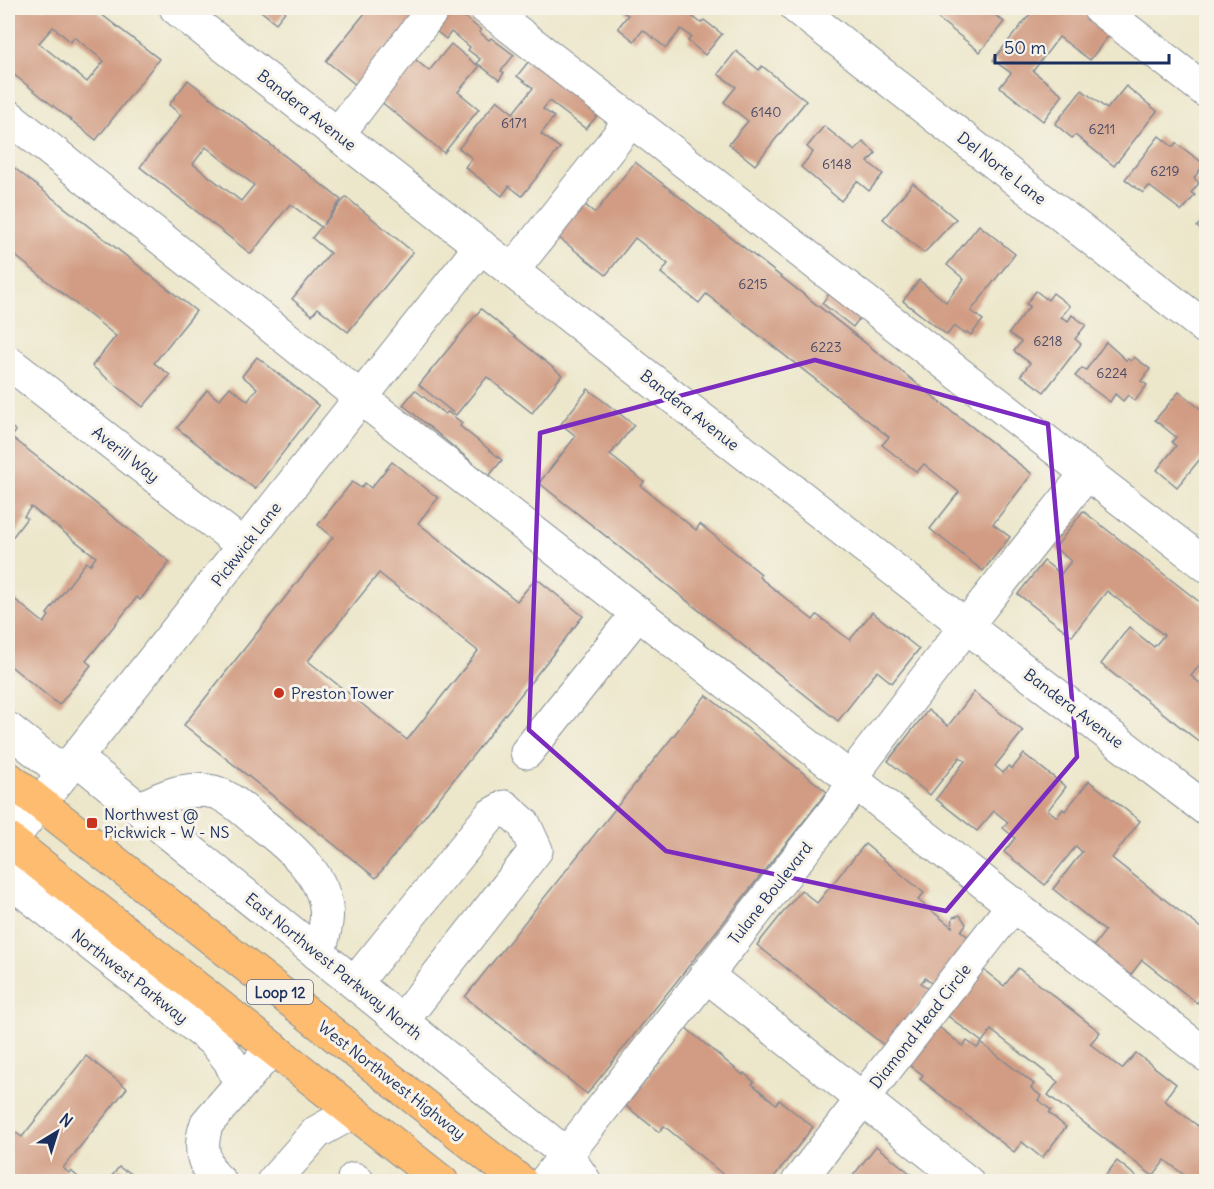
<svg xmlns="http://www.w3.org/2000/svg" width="1214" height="1189" font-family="Delius,sans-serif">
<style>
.building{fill:#d19c83;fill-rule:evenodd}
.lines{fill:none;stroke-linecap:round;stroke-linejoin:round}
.minor-casing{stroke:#848b94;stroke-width:35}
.major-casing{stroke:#848b94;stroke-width:35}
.minor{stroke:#fff;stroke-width:33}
.major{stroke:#fdbc70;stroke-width:33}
.marked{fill:none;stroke:#7b2cbf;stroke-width:4.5;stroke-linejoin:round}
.poi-dot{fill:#c8321e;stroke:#f7f3e8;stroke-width:2}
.labels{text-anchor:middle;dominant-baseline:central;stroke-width:6;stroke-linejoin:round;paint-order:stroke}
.number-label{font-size:14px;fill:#484a67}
.shield{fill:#f7f3e8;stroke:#5d6a87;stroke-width:1.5}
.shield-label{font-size:15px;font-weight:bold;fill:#1b2f5e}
.street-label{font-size:16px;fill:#1b2f5e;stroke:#f7f3e8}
.poi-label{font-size:16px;fill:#1b2f5e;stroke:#f7f3e8;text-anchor:start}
</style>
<rect width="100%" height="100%" fill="#f7f3e8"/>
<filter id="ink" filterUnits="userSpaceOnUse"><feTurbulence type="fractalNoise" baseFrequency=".0167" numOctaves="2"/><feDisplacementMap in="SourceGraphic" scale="12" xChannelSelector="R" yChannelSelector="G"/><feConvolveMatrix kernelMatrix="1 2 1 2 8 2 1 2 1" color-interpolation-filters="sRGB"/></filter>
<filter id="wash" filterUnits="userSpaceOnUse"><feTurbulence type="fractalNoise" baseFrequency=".008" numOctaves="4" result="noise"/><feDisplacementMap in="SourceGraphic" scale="24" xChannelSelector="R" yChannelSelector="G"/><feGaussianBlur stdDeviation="1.35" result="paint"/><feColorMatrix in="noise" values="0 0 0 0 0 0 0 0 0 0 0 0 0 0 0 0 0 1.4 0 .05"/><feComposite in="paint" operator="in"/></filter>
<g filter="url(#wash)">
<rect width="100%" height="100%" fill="#ece7cb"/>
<g id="blocks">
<!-- building -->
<g class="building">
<path d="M 18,8 L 93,8 L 159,59 L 96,140 L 8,70 L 8,21 ZM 53,27 L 71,42 L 74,37 L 104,61 L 87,82 L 39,43 Z"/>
<polygon points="257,8 288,8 276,23"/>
<polygon points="359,8 425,8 361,89 326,61 365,13"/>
<polygon points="453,8 481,30 479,32 489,40 491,38 514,55 501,71 504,73 499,80 477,63 480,59 468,50 470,47 451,32 446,39 431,27 440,24"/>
<polygon points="626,8 687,8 695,13 692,16 701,23 704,20 722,34 705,55 688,41 691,37 681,29 666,48 643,30 634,41 618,28 628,15 623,12"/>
<polygon points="942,8 986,8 1004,22 980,52 935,16"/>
<polygon points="1035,8 1056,8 1063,13 1067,8 1076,8 1110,34 1090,60 1059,37 1033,71 1063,95 1043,121 1000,87 1011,73 993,60"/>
<polygon points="451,44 479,67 458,92 479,109 444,153 374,96 409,54 429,71"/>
<polygon points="736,51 759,70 762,66 806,101 755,165 729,144 748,121 724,102 736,87 718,74"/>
<polygon points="536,52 605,106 586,129 549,101 543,109 554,117 541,134 560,148 522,196 509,186 502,196 465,167 472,158 459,148 497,100 513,113 533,88 517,76"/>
<path d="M 188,80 L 341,200 L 323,225 L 346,197 L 413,252 L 348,332 L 318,308 L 312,315 L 292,299 L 330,253 L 312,238 L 321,227 L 290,204 L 251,254 L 140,167 L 181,115 L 169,105 ZM 206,147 L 254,185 L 241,201 L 193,164 Z"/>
<polygon points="1126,86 1157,111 1114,166 1075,135 1072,138 1055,124 1082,90 1107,109"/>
<polygon points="824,126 855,151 863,142 876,153 868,162 883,174 869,191 857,181 841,201 801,167 813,152 807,147"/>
<polygon points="1159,136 1173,147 1176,143 1204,164 1194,178 1199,183 1191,193 1195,195 1182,211 1149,186 1143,193 1125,179"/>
<polygon points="635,162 1032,474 993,524 1010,537 983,571 930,529 959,492 924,464 917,472 882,445 889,437 706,294 699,303 661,273 668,264 635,238 606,275 553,233 579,200 595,213"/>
<polygon points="8,163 196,311 154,363 170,375 143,407 92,366 116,336 8,250"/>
<polygon points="913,183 956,219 924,253 883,219"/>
<polygon points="1206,216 1206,234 1197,227"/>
<polygon points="979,225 1015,254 971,311 983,320 971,335 967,332 965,334 954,326 947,335 903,301 919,280 946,302 964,279 947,265"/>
<polygon points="837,283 868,307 853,327 822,303"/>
<polygon points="1036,291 1048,300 1053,293 1070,306 1061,317 1068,321 1072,315 1086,325 1075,339 1081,344 1044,392 1021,375 1030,363 1014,351 1021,342 1009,333 1030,306 1026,304"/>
<polygon points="481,309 562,375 532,413 487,377 456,415 419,385"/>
<polygon points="1106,342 1126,360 1128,359 1131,361 1134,357 1150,369 1141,381 1147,385 1135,401 1128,395 1123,401 1115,394 1110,402 1075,376 1082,368 1086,370"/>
<polygon points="257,357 319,406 255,489 177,428 207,390 219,400 230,387 248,401 257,388 242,376"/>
<polygon points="588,389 634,425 610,455 644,482 641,486 696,530 700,524 761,574 759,577 813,620 817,615 850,640 872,612 919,649 892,683 877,671 838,721 539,483 576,436 561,424"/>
<polygon points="415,390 445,414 448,412 462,423 460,426 502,460 489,476 403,405"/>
<polygon points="1179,392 1206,413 1206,452 1177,487 1157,470 1176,446 1172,442 1176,437 1155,420"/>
<polygon points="8,424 16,431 8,442"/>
<polygon points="13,438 170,562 140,600 137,597 86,661 91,665 59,705 8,664 8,594 44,623 49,616 47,614 86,562 90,565 96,557 31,507 24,516 27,518 8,543 8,445"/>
<path d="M 392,462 L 438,498 L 418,523 L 517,601 L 536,578 L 583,616 L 376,878 L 184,725 L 333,537 L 318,525 L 352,482 L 361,488 L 365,483 L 371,488 ZM 379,573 L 478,651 L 407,740 L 308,661 Z"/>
<polygon points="1083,511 1206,607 1206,657 1191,676 1206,688 1206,747 1101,664 1129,627 1154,647 1164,635 1107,591 1072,636 1018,594 1044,561 1061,574 1071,561 1055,548"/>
<polygon points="974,692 1023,731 995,766 1003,773 1008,766 1012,769 1024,754 1066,787 1048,810 1057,817 1063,809 1065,811 1089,781 1140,821 1112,858 1206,932 1206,991 1197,1003 1142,960 1126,981 1089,952 1105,931 1053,889 1082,852 1076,846 1045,885 1004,852 1015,838 1003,828 1008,822 994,811 977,831 936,799 965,761 960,757 930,795 888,761 928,710 948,726"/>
<polygon points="706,695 827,792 587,1094 465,997"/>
<polygon points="865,844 924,893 918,900 952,927 953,917 960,915 966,924 961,931 975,942 937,988 925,978 921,983 930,991 885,1046 757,945 801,890 817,903"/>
<polygon points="980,967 1004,986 1018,968 1100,1032 1090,1044 1122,1069 1136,1053 1176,1084 1164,1100 1198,1126 1206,1115 1206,1182 1193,1182 1165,1160 1153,1176 1048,1095 1058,1082 991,1030 982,1042 944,1013"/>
<polygon points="934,1023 963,1046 967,1041 977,1048 981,1043 1034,1084 1031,1088 1041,1096 1038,1100 1051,1110 1049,1113 1066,1127 1042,1158 1022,1142 1014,1152 920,1079 923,1075 904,1061"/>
<polygon points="686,1028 743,1075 744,1073 754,1082 752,1084 776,1104 779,1100 813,1127 770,1182 724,1182 722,1180 725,1176 664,1126 659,1132 626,1106"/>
<polygon points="86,1056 127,1088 63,1168 69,1173 71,1171 84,1182 10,1182 14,1177 8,1172 8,1136 12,1130 22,1137"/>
<polygon points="876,1146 921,1182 848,1182"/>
<polygon points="1117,1161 1143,1182 1100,1182"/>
<polygon points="119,1167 125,1171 126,1170 141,1182 107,1182"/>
</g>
</g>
</g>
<g filter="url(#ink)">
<use href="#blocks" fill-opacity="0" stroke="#848b94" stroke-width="1.5"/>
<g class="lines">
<defs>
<g id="minor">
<polyline points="176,8 966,626 1206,809"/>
<polyline points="486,8 1206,565"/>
<polyline points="797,8 1206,328"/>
<polyline points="1099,8 1206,91"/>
<polyline points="8,116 361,398 1206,1055"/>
<polyline points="338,134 434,8"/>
<polyline points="512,271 632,119"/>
<polyline points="8,362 244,546"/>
<polyline points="8,729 64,773"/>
<polyline points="527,752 638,613"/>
<polyline points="76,758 566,1154 585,1182"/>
<path d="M 140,809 C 163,796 187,786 214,792 C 227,795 246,812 256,820 C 287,844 332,878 326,922 C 325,933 321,944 318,954"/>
<polyline points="10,841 481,246"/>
<polyline points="8,879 215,1042 230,1061 240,1084"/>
<polyline points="706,975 967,1182"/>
<polyline points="355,983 491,815 505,807 524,824 536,850 402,1021"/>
<polyline points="354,1179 358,1182"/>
<path d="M 220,1182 C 201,1166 199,1145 207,1123 L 272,1048"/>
<polyline points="273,1182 317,1132 353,1112"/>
<polyline points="545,1182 843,800 863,761 966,626 1088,472"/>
<polyline points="798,1182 1014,904"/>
</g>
<g id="major">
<polyline points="8,778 521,1182"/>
<polyline points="8,839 442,1182"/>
</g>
</defs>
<!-- minor casing -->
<use href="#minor" class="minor-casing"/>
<!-- major casing -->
<use href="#major" class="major-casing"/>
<!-- minor -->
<use href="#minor" class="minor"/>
<!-- major -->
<use href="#major" class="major"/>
</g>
</g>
<!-- marked area -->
<path class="marked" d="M 815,360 L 1048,424 L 1077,757 L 946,911 L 666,851 L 529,730 L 540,433 Z"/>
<!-- markers -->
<g class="poi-dot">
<circle cx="279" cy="693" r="6"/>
<rect x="86" y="817" width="12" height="12" rx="3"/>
</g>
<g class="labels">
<!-- number labels -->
<g class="number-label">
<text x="766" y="112">6140</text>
<text x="514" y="123">6171</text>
<text x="1102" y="129">6211</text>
<text x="837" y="164">6148</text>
<text x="1165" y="171">6219</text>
<text x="753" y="284">6215</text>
<text x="1048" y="341">6218</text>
<text x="826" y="347">6223</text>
<text x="1112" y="373">6224</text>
</g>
<!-- shield labels -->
<rect class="shield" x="247" y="980" width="66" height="24" rx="4.5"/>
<g class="shield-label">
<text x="280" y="992">Loop 12</text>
</g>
<!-- street labels -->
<g class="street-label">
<text transform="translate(307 110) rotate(38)">Bandera Avenue</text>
<text transform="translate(1002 168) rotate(38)">Del Norte Lane</text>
<text transform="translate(690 410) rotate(38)">Bandera Avenue</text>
<text transform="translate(126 454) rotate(38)">Averill Way</text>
<text transform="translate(246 544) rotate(-52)">Pickwick Lane</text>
<text transform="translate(1074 708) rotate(37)">Bandera Avenue</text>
<text transform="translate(770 893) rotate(-52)">Tulane Boulevard</text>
<text transform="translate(334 966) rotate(39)">East Northwest Parkway North</text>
<text transform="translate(130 976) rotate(38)">Northwest Parkway</text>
<text transform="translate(920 1026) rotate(-52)">Diamond Head Circle</text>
<text transform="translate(392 1080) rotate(38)">West Northwest Highway</text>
</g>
<!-- poi labels -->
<g class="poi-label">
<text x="291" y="693">Preston Tower</text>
<text x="104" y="814">Northwest @<tspan x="104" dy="18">Pickwick - W - NS</tspan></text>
</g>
</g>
<!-- margin -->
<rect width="1214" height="1189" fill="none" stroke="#f7f3e8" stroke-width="30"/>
<!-- north arrow -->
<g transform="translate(57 1132) rotate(38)" stroke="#f7f3e8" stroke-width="4.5" paint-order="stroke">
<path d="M0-4.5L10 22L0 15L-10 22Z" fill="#1b2f5e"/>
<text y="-9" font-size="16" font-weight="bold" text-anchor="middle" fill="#1b2f5e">N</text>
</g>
<!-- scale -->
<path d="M995 54v9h174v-9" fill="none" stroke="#1b2f5e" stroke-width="3"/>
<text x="1004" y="54" font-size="18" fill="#1b2f5e" stroke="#f7f3e8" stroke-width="4.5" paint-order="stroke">50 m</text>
</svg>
